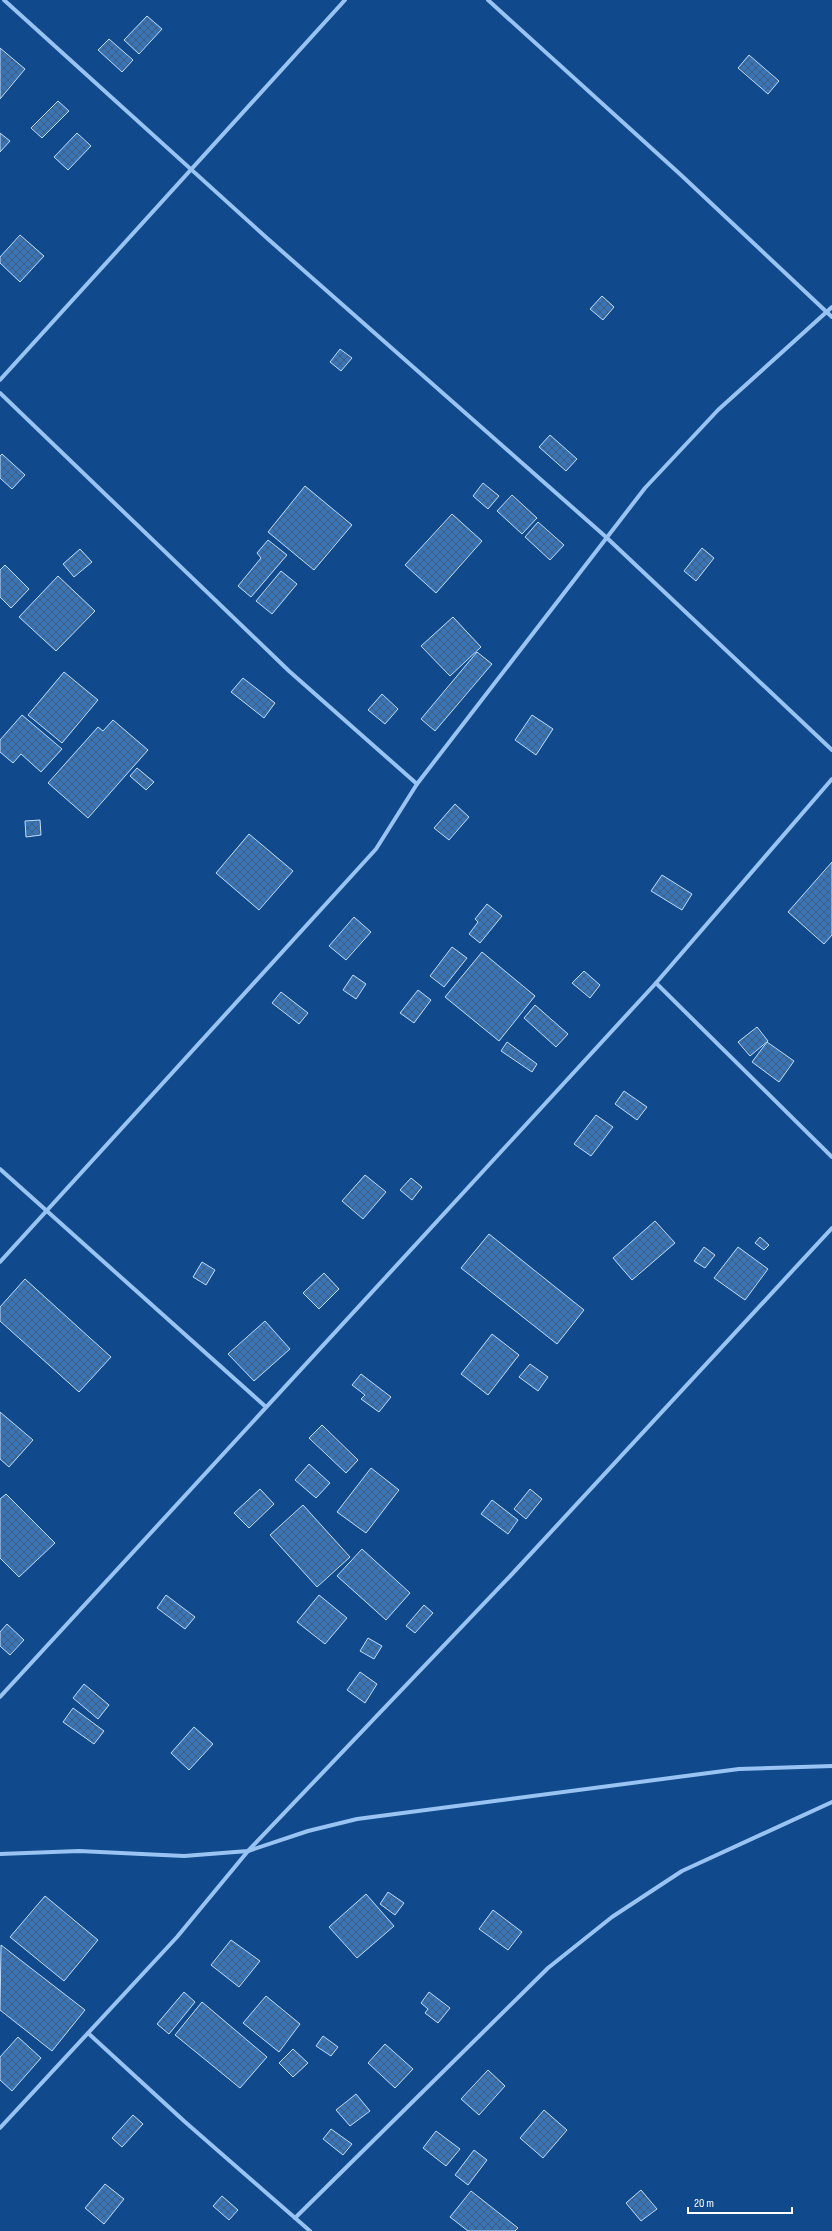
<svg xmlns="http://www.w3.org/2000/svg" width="832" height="2231" font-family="'Sofia Sans Condensed',sans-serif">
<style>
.building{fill:url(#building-cross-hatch);stroke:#c0ddfd}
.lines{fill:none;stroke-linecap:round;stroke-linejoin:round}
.minor{stroke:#99c3f2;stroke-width:4}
</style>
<defs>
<pattern id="building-cross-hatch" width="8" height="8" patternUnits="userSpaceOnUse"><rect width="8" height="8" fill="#3974b6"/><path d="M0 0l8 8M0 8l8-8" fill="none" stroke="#435e7c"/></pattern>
</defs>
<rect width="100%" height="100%" fill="#114a8c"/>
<!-- building -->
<g class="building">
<polygon points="147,16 162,29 139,54 124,40"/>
<polygon points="109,39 133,60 122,72 98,50"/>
<polygon points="0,48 25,69 0,99"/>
<polygon points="749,55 779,81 768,94 738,68"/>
<polygon points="58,101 69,111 42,138 31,128"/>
<polygon points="0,133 10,141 0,152"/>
<polygon points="77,133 91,146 68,170 54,157"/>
<polygon points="20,235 44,256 20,282 0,263 0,257"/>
<polygon points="602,296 614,307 603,320 590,309"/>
<polygon points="340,349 352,358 341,371 330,362"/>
<polygon points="550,435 577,459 566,471 539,447"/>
<polygon points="2,454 25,475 12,489 0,478 0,456"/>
<polygon points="483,483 499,496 488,509 473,496"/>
<polygon points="305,486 352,525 314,570 268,532"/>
<polygon points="512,495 537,518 522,534 497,511"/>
<polygon points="452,514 482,541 436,593 405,565"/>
<polygon points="538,522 564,545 550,560 525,537"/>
<polygon points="268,540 287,555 251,597 238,586 261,558 257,553"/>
<polygon points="702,548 714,558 696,581 684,571"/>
<polygon points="80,549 92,562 74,577 63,564"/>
<polygon points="5,565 29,589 11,608 0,597 0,570"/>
<polygon points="281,571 297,584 272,614 256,601"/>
<polygon points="58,576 95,611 56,651 19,617"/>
<polygon points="453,617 481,647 450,676 421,646"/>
<polygon points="477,652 492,664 435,731 421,719"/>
<polygon points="64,672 98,700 62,743 28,715"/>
<polygon points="243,678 275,703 264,718 231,692"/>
<polygon points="382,694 398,709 385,724 368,710"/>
<polygon points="22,715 62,749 41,772 21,754 13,763 0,752 0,740"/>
<polygon points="532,715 553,729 536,755 515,740"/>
<polygon points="113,720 148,750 88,818 48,783 98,727 103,731"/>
<polygon points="137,768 154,782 146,790 130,776"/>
<polygon points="455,804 469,817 449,840 434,828"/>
<polygon points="40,820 41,835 26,837 25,821"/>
<polygon points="249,834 293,871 259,910 216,873"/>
<polygon points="832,862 832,935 824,944 788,912"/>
<polygon points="662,875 692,894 682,910 651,891"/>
<polygon points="487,904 502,916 480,943 469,934 478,922 475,919"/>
<polygon points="354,917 371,932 346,960 329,946"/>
<polygon points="452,947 467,958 444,987 430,976"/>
<polygon points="482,952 535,996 499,1041 445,997"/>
<polygon points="584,971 600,985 590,998 572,983"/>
<polygon points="353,975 366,984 356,999 343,990"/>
<polygon points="418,990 431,1000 414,1023 400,1013"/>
<polygon points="281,992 308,1013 299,1024 272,1003"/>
<polygon points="535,1005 568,1034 556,1047 524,1018"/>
<polygon points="757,1027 768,1041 750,1056 738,1042"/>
<polygon points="507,1042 537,1064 532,1072 501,1051"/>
<polygon points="767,1042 794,1061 779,1082 752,1062"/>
<polygon points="624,1091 647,1107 637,1120 615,1104"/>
<polygon points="596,1115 613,1127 591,1156 574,1144"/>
<polygon points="365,1175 386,1192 363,1219 342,1201"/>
<polygon points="411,1178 422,1187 412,1200 400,1190"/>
<polygon points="655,1221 675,1243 632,1280 613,1258"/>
<polygon points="489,1234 584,1310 557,1344 461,1268"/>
<polygon points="760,1237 769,1245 764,1250 755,1243"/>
<polygon points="704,1247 715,1255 705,1268 694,1261"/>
<polygon points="738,1247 768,1269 745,1300 714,1278"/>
<polygon points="202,1262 215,1270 206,1285 193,1277"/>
<polygon points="324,1273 339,1289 319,1309 303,1293"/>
<polygon points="25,1279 111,1357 79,1392 0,1321 0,1307"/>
<polygon points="265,1321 290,1349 254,1381 228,1354"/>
<polygon points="492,1334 519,1355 488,1395 461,1374"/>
<polygon points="530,1364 548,1377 538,1391 519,1377"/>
<polygon points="361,1374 391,1397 379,1412 361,1399 365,1395 352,1385"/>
<polygon points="0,1412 33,1440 9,1467 0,1459"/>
<polygon points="322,1425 358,1460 346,1473 309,1438"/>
<polygon points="309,1464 330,1483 316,1498 295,1480"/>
<polygon points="371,1468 399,1490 366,1533 337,1512"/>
<polygon points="260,1489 274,1504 249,1528 234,1513"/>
<polygon points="530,1489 542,1499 526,1519 514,1509"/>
<polygon points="6,1494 55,1543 19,1577 0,1558 0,1499"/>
<polygon points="492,1500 518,1520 508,1534 481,1514"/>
<polygon points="303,1505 350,1557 317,1587 270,1535"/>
<polygon points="362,1549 410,1593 386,1620 337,1576"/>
<polygon points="166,1595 195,1617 185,1629 157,1608"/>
<polygon points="319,1595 347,1618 325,1644 297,1622"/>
<polygon points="424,1605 433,1613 415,1633 406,1626"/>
<polygon points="7,1624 24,1640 10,1655 0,1646 0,1632"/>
<polygon points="368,1638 382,1646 374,1659 360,1651"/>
<polygon points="360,1672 377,1684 365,1703 347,1690"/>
<polygon points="84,1684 109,1705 98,1719 73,1698"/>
<polygon points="73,1708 104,1731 94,1744 63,1722"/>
<polygon points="194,1727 213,1744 189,1770 171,1753"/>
<polygon points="388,1892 404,1903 395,1915 380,1904"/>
<polygon points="366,1894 394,1926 357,1958 329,1927"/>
<polygon points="45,1896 98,1940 64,1981 10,1937"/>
<polygon points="493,1910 522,1932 508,1950 479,1929"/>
<polygon points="231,1940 260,1961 239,1987 211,1965"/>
<polygon points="1,1945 85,2010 52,2051 0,2010"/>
<polygon points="184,1992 195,2002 169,2034 157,2024"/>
<polygon points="429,1992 450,2008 438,2023 425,2013 428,2009 421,2003"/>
<polygon points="266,1996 300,2024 279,2052 243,2023"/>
<polygon points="202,2002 267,2057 240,2088 175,2035"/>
<polygon points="323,2036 338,2047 331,2056 316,2046"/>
<polygon points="18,2037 41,2058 12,2091 0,2080 0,2057"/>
<polygon points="385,2044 413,2069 395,2088 368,2063"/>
<polygon points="293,2049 308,2063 293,2077 279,2063"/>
<polygon points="488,2070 505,2086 479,2115 461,2099"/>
<polygon points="356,2094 370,2111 350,2126 336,2110"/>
<polygon points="544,2110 567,2130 543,2158 520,2138"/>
<polygon points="133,2115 143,2124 122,2147 112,2138"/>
<polygon points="331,2129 352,2144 343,2155 323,2139"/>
<polygon points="436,2131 460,2149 446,2166 423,2148"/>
<polygon points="474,2150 487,2160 468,2185 455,2175"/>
<polygon points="105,2184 124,2199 104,2224 85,2208"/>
<polygon points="641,2190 657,2209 641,2221 626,2203"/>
<polygon points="471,2191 518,2228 515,2231 468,2231 450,2217"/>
<polygon points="222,2196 238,2210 229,2220 213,2206"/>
</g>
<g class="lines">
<!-- minor -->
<g class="minor">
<polyline points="4,0 268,239 606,537 832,750"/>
<polyline points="488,0 681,175 832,317"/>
<polyline points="0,380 345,0"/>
<polyline points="0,393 289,671 417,784"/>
<polyline points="656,983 832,1157"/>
<polyline points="0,1169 266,1407"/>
<polyline points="0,1262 376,849 417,784 645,488 718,410 832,307"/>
<polyline points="0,1697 656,983 832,779"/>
<polyline points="0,1854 79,1851 184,1856 248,1851 308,1831 357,1819 739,1769 832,1766"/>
<polyline points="88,2033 184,2121 310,2231"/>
<polyline points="0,2128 177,1937 248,1851 513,1573 832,1228"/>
<polyline points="295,2218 548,1968 612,1917 682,1871 832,1802"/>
</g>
</g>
<!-- scale -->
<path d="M688 2207v6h104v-6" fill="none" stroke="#ffffff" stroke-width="2"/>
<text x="694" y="2207" font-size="12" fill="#ffffff" stroke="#114a8c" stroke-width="3" paint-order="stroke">20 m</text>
</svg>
